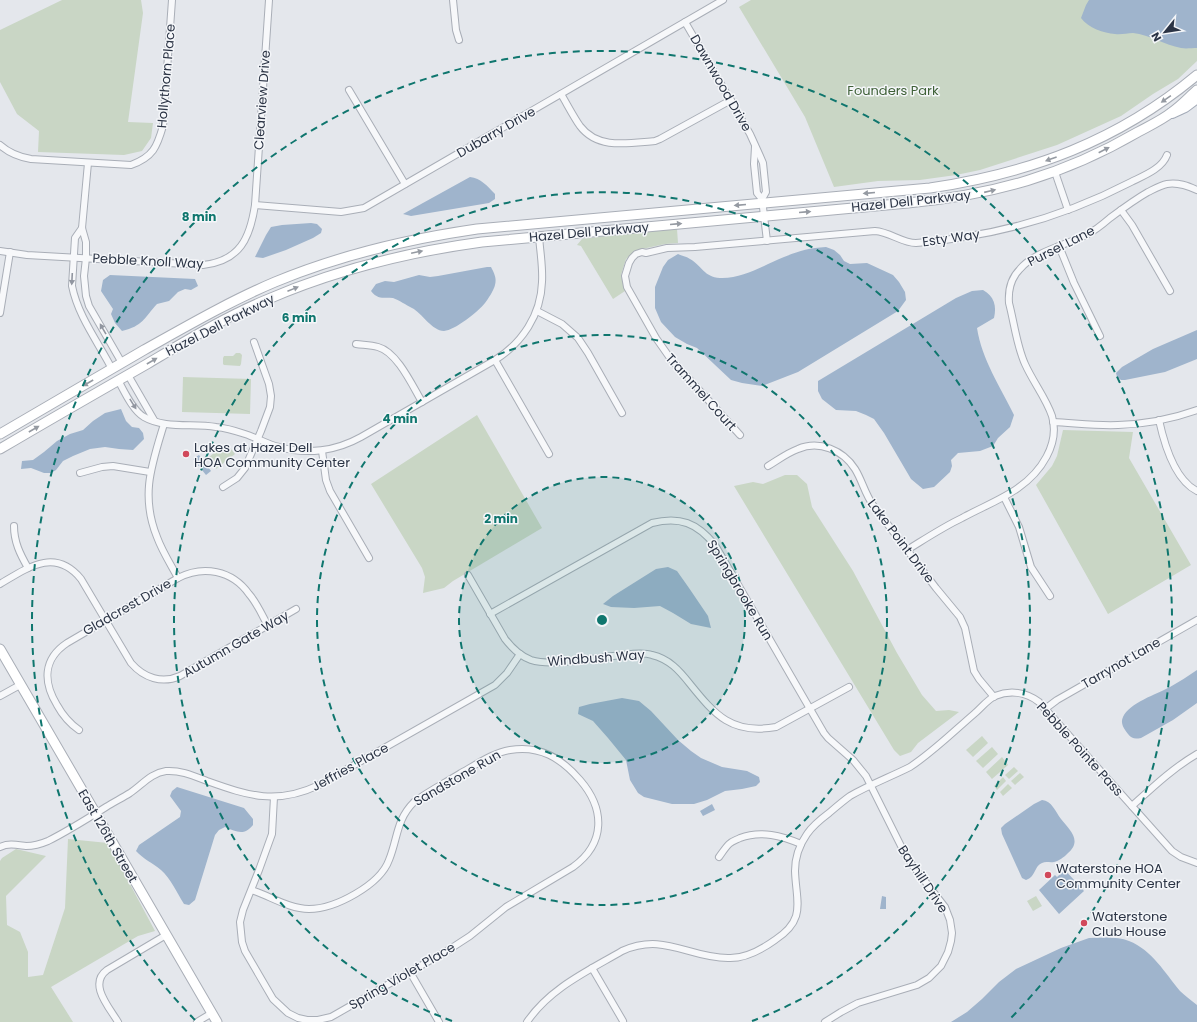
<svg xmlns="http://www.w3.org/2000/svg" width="1197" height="1022" font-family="Poppins,sans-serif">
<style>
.green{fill:#c9d6c5}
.water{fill:#9fb4cc}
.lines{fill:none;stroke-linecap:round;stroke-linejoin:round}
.street-casing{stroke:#a9aeb7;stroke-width:8}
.secondary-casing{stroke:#a9aeb7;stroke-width:11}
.primary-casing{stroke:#a3abb8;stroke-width:12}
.street{stroke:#f7f8fa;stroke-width:6}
.secondary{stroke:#fff;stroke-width:9}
.primary{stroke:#fff;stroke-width:10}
.oneway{fill:#959aa2}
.oneway2{fill:#9196a0}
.ring{fill:none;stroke:#0f766e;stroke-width:2;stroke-dasharray:7 5}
.poi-dot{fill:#d1495b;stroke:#f4f6f9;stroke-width:1.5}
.labels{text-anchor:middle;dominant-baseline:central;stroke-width:3;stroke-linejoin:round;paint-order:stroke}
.street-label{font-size:13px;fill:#2b3445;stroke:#f4f6f9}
.park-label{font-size:13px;fill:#3f6138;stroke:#f4f6f9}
.poi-label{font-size:13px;fill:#2b3445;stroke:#f4f6f9;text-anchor:start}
.centre{fill:#0f766e;stroke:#f4f6f9;stroke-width:2}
.ring-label{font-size:12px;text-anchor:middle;font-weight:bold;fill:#0f766e;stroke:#f4f6f9;stroke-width:3;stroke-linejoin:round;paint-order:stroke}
</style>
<rect width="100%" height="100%" fill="#e4e7ec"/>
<!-- green -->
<g class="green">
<polygon points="62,0 141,0 143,13 128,122 153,123 151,138 142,151 124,155 38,152 39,131 17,114 0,82 0,30"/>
<polygon points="751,0 1197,0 1197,61 1178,79 1153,94 1121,116 1057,145 980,170 956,175 920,180 878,181 834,187 805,117 739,7"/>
<polygon points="677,229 678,243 665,244 642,249 632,254 626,259 621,275 625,291 613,299 581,246 577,245 582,239 636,232"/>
<polygon points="236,353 240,353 242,355 241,364 240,366 224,365 223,364 223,358 224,356 233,356"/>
<polygon points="183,377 251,379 250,414 182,412"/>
<polygon points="477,415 542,528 453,581 444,588 423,593 425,577 422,568 371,484"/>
<polygon points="1063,430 1133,432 1129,458 1191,565 1108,614 1036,485 1052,466 1057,456"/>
<polygon points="226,443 235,454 216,469 208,458"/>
<polygon points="785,475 797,475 807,484 812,507 853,571 897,653 922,695 936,711 949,710 959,712 918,743 911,752 900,756 894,750 734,486 753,482 763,484"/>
<polygon points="982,736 988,743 973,757 966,750"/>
<polygon points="992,747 998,754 983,768 976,761"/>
<polygon points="1002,757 1008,765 992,779 986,772"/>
<polygon points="1014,767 1018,771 1009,779 1005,775"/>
<polygon points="1020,773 1024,777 1015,785 1011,781"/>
<polygon points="1003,777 1006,781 997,790 994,786"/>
<polygon points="1008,784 1012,788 1003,796 1000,792"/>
<polygon points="68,839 108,843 155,931 138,936 51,987 73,1022 0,1022 0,861 2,858 16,849 46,856 6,896 7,925 20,932 28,952 28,977 43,975 65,908"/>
<polygon points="1036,896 1042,906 1033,911 1027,901"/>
</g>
<!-- water -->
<g class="water">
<path d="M 1089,0 L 1197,0 L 1197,48 C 1192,48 1186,49 1181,48 C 1165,45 1150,35 1133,33 C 1127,33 1121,35 1115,34 C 1104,33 1088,28 1081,18 L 1086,5 Z"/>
<path d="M 470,177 C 481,178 487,186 495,194 L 495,199 L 489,203 L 411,216 L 403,214 Z"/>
<polygon points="311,223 317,224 322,229 321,233 313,238 286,250 263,258 255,257 266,235 271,227 282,225"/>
<path d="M 826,247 L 834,250 L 840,255 L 844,261 L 850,264 L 867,263 L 893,275 L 899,282 L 905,292 L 906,300 L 898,311 L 798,372 L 762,386 L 742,383 L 731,380 L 697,348 L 687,344 L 675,337 L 661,322 L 655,308 L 655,287 L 663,267 L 668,260 L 678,254 C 682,256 686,256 690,259 C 702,266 704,277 720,278 C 743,279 764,265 784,257 C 799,251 809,248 826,247 Z"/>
<path d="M 487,267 L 491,267 C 494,273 497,278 495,285 C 494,290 488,299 485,303 C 478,312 455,330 444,331 C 432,331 422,313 412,308 C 406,305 399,300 393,298 C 383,297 378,300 371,291 L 376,284 L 385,281 L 394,282 L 419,275 L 430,277 L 438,276 Z"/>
<path d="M 110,275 L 195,279 L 198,286 L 191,290 L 185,289 L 178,292 L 169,301 L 157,304 C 144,318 143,326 122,331 L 115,323 L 111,314 L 113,309 L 101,291 L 103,280 Z"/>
<path d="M 983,290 C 994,296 997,306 994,318 L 977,328 C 982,360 1000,386 1014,415 L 1010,427 L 998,438 L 993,446 L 980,451 L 958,453 L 951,460 L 952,466 L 950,472 L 934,487 L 923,489 L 911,479 L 884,433 L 874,419 L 866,415 L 856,411 L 836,410 L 822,399 L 818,391 L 818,381 L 956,298 L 972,291 Z"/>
<polygon points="1197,330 1197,359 1165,372 1125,380 1121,380 1117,377 1116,373 1122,367 1153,349"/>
<polygon points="121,409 126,421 132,427 139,428 143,433 144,439 133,450 119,449 105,447 90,449 73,456 63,461 56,470 51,473 44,473 31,468 21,469 22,461 33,460 44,452 57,441 70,434 83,430 93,421 105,413"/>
<polygon points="199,455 211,471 206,475 193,459"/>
<polygon points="668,567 677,571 689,588 708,616 711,628 691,624 673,613 660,606 634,608 611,607 603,604 613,596 656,569"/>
<path d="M 1197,670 L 1197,703 L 1173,720 L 1141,738 C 1135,739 1132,739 1128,734 C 1124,729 1120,723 1123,717 C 1129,703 1157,694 1170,687 C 1179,682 1188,676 1197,670 Z"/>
<polygon points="622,698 639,701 651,711 678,740 691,751 701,758 722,767 747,771 759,777 760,782 756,786 742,789 725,791 707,800 694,804 672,804 644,797 638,793 630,780 626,760 608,738 593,721 578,714 579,707 590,704"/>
<path d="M 177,787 L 244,808 L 253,819 L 253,825 C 244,836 237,832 225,827 L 219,830 L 215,835 L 195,900 L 189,905 L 184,904 C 177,893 171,879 161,870 C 153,863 143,859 136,851 L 139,845 L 180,817 L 181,811 L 170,796 L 172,791 Z"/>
<path d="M 1042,800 C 1052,801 1055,811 1061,819 C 1070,830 1083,841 1067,854 C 1064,857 1059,861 1054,862 C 1050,863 1046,861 1042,863 C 1034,866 1036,877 1026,880 L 1022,878 L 1002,834 L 1001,828 L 1005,824 L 1034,804 Z"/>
<polygon points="712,804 715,810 703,816 700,811"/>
<polygon points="1065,870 1084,891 1059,914 1039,890 1055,875 1057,877"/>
<polygon points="882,896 886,897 886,909 880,909"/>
<path d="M 1089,938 C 1102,938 1117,936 1129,941 C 1152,950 1165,973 1180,991 C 1185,996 1191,1000 1197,1005 L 1197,1022 L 951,1022 L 967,1012 L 982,999 L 999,982 L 1016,969 L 1061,948 Z"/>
</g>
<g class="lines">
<defs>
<g id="street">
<polyline points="453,0 456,30 459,40"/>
<polyline points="685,22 750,134 760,156 763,163 766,192 762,199 767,241"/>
<polyline points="349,90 405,184"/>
<path d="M 561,94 C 567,104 573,116 580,126 C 598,150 629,143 655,141 L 660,139 L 731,100"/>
<path d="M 0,145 C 9,153 19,157 31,159 L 131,165 C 153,157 157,147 163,126 L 172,0"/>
<polyline points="755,147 754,164 757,193 762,199"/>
<polyline points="88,163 82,228 86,242 86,258 84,276 86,296 89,306 122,363"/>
<polyline points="1055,172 1068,210"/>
<polyline points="255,205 341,212 364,208 723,0"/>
<polyline points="1121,210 1132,225 1170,291"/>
<path d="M 82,228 L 75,238 L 72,286 C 78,316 98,342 112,369"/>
<polyline points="1059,246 1074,283 1100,336"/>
<path d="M 0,251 L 27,255 L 203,265 C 240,261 250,238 255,205 L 269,0"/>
<polyline points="537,311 562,324 578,338 588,353 622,413"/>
<polyline points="0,313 10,252"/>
<path d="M 356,344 C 363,345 371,345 378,347 C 397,352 412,385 422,402"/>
<polyline points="495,360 549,454"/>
<polyline points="128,375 154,420"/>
<path d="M 118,380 C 124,391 133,411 144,417 C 165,429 193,423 216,427 C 226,428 236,431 245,434 C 257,438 267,444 279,447 C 307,455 336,451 361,437 L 495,360 C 522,343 541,315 542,282 C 543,267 540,251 539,236"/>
<path d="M 1159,420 C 1164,443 1175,480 1197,491"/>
<path d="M 1053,422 C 1075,423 1096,426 1118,425 C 1145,424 1172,419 1197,410"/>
<path d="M 164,424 C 152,464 140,495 157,537 C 162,551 171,565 178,578"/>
<path d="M 740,435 L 670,358 L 656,338 L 627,287 L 625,276 L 629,263 L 632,258 L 636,254 L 642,252 L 646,253 L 667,248 L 695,247 L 875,231 C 890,232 902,243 916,243 C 932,242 948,240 964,237 C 1022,228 1079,209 1131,182 C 1143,176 1162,169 1167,155"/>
<polyline points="322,451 326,480 330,491 369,558"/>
<path d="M 768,466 C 778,460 787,453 798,449 C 819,440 843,450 855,469 C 862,480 865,494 873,505 L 936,588 L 960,617 L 965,628 L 974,671 L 979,679 L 994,697"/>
<polyline points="80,473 102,467 113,466 150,472"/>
<polyline points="223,487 237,478 245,468 261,431 270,407 271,396 269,384 254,342"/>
<polyline points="1004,497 1019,527 1031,567 1050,596"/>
<path d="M 14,526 C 14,542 20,554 28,568"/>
<path d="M 907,550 C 925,539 943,527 962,518 C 980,508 1001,500 1018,488 C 1041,472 1060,444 1052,416 C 1046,398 1033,382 1025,364 C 1017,347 1014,322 1009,303 C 1008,290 1011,278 1020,269 C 1035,251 1067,245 1088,234 C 1096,230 1103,224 1110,218 C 1122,209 1134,200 1148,192 C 1154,189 1161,185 1167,184 C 1178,182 1188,186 1197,190"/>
<path d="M 468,575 L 505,639 C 512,648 520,656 531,660 C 553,667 598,657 622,655 C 631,654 643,652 652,655 C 669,659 679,670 690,684 C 715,715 732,735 776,727 L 849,687"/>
<path d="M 0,584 C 27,568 55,547 81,579 L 131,663 C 144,678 162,684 180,676 L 296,609"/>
<path d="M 490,614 L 652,523 C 680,516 697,523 715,545 L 824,733 L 828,738 L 853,760 L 866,776 L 907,858 L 945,907 L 950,920 L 952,933 L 951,941 L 948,952 L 941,966 L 929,978 L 917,985 L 858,1003 L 841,1012 L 825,1022"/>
<polyline points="0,696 20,685"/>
<polyline points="1045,709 1057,700 1197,620"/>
<path d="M 79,730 C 69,723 63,716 57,705 C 43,682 43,659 67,643 L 178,578 C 203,565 232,570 249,594 C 257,603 262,615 268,626"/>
<path d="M 1132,806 C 1153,787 1173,768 1197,754"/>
<path d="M 0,847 C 9,843 17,845 26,846 C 34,846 41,844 48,841 C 68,831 87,819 106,807 C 114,802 122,798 130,793 C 142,785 151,773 166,771 C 181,770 194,776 207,781 C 249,796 277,805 319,785 L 495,685 L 507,673 L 520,654"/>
<path d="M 719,857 C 722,853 725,848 729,844 C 732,841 736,840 740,838 C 761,830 782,836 801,844"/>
<path d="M 251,890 L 257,892 C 273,898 291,909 309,909 C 335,909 380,885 389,860 C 398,838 396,820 414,802 C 429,791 445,783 461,773 C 476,765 492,753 510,750 C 540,745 561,758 580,780 C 605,809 606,843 573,867 L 506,907 L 470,936 L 450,949 L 331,1017 L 318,1020 L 307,1020 L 298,1018 L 288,1013 L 273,999 L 245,951 L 242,942 L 240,922 L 243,910 L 259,870 L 272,834 L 274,797"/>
<polyline points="592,968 623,1021"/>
<polyline points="410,972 439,1022"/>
<path d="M 118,1022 C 109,1007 88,984 107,970 L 166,935"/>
<polyline points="197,1022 212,1013"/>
<path d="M 527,1022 C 550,988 588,971 622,951 C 664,932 688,958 728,958 C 745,959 761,950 775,940 C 807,919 796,902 795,871 C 795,858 800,844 807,834 C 813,825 821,819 829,813 C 836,807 843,801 850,796 C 869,785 890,777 910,767 C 933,752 953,732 974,714 C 981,708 987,700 995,696 C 1010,690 1026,692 1039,702 L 1172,851 L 1181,857 L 1197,863"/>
</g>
<g id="secondary">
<path d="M 0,434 C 48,406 96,378 144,350 C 187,326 230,301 275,282 C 340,255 408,239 477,229 L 930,188 C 1031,173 1118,141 1197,75"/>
<path d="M 0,449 C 49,420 98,392 147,364 C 186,341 225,317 266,300 C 335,270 408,252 482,242 L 908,203 C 993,195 1064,175 1138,132 C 1149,126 1162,120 1172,112 C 1181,106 1189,97 1197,90"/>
<polyline points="0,649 217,1022"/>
</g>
<polyline id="primary" points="1172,113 1185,107 1197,98"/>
</defs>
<!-- street casing -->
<use href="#street" class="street-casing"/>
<!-- secondary casing -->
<use href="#secondary" class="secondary-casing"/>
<!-- primary casing -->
<use href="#primary" class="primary-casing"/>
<!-- street -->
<use href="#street" class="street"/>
<!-- secondary -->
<use href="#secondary" class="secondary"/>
<!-- primary -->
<use href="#primary" class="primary"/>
</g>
<!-- one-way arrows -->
<defs><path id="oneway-solid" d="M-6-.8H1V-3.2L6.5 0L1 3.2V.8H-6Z"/></defs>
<g class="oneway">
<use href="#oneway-solid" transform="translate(1166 99) rotate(145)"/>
<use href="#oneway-solid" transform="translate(1104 150) rotate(-27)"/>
<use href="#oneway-solid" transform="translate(1051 159) rotate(160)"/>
<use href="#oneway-solid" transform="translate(990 191) rotate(-13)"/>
<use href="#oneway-solid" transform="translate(869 193) rotate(175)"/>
<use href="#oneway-solid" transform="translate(740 205) rotate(175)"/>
<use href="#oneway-solid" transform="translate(805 212) rotate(-5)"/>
<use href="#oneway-solid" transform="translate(676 224) rotate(-5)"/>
<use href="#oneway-solid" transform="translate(417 252) rotate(-12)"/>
<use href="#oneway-solid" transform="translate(293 289) rotate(-22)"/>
<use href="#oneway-solid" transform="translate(152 361) rotate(-30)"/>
<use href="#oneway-solid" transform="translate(88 383) rotate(150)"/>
<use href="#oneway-solid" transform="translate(34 429) rotate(-30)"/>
</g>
<g class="oneway2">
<use href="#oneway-solid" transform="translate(72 279) rotate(93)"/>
<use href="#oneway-solid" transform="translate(103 329) rotate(-120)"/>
<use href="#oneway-solid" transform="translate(133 404) rotate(58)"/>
</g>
<!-- distance rings -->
<circle cx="602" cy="620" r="143" fill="#0f766e" fill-opacity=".12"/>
<g class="ring">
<circle cx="602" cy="620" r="143"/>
<circle cx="602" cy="620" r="285"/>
<path d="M452 1021A428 428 0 1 1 752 1021"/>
<path d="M195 1020A570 570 0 1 1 1009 1020"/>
</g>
<!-- markers -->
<g class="poi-dot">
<circle cx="186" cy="454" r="4"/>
<circle cx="1048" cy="875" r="4"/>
<circle cx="1084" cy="923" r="4"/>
</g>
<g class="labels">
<!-- street labels -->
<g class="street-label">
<text transform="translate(166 76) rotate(-85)">Hollythorn Place</text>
<text transform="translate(721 83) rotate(60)">Dawnwood Drive</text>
<text transform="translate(262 100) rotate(-86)">Clearview Drive</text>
<text transform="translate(496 132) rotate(-30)">Dubarry Drive</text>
<text transform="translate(911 201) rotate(-6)">Hazel Dell Parkway</text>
<text transform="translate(589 232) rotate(-5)">Hazel Dell Parkway</text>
<text transform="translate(951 238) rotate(-8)">Esty Way</text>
<text transform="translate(1061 246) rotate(-27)">Pursel Lane</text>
<text transform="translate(148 261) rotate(3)">Pebble Knoll Way</text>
<text transform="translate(220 325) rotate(-27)">Hazel Dell Parkway</text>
<text transform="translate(701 392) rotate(48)">Trammel Court</text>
<text transform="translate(901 541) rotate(53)">Lake Point Drive</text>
<text transform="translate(740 590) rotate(59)">Springbrooke Run</text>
<text transform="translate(127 607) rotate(-30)">Gladcrest Drive</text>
<text transform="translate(236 644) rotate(-30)">Autumn Gate Way</text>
<text transform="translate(596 658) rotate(-4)">Windbush Way</text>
<text transform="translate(1121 663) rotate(-30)">Tarrynot Lane</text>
<text transform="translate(1080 749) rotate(48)">Pebble Pointe Pass</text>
<text transform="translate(350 767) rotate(-29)">Jeffries Place</text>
<text transform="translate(457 778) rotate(-30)">Sandstone Run</text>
<text transform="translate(108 836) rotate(60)">East 126th Street</text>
<text transform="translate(923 879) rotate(56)">Bayhill Drive</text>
<text transform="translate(402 976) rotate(-30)">Spring Violet Place</text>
</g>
<!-- park labels -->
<g class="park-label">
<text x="893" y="90">Founders Park</text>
</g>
<!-- poi labels -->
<g class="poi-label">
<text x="194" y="447">Lakes at Hazel Dell<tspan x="194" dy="15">HOA Community Center</tspan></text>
<text x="1056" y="868">Waterstone HOA<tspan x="1056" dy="15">Community Center</tspan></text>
<text x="1092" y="916">Waterstone<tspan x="1092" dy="15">Club House</tspan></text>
</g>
</g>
<circle cx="602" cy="620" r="6" class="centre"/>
<g class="ring-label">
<text x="199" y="221">8 min</text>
<text x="299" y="322">6 min</text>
<text x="400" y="423">4 min</text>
<text x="501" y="523">2 min</text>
</g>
<!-- north arrow -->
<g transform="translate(1165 32) rotate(240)" stroke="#f4f6f9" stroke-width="3" paint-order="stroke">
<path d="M0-3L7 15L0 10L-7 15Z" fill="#2b3445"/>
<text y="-6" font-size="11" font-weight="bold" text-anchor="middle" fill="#2b3445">N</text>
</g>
</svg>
